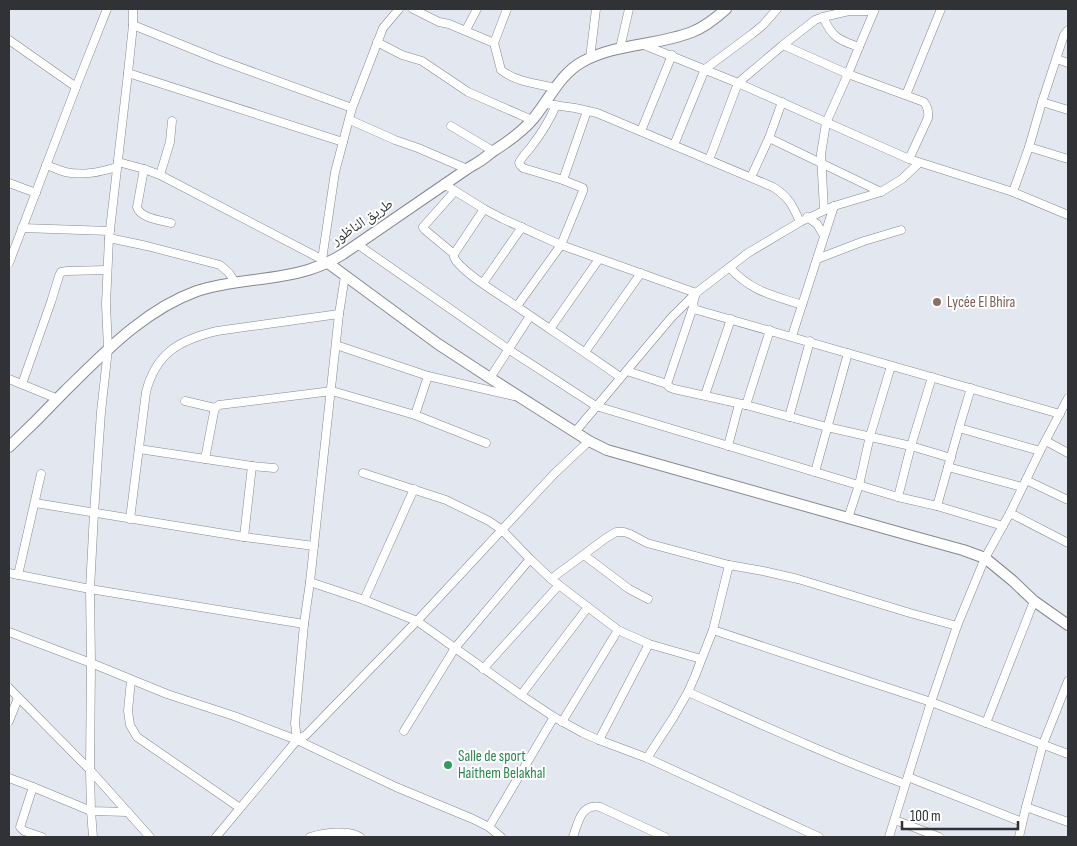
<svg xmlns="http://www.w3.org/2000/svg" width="1077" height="846" font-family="'Sofia Sans Condensed','Noto Naskh Arabic',sans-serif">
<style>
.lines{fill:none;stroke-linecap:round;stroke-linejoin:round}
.street-casing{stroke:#858992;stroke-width:9}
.secondary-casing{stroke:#858992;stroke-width:12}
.street{stroke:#fff;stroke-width:8}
.secondary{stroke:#fff;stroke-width:10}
.education-dot{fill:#8d6e63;stroke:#fff;stroke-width:2}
.leisure-dot{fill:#2e9e5b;stroke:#fff;stroke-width:2}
.labels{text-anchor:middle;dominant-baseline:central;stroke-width:4;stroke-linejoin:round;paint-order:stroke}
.street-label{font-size:15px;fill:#303235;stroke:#fff}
.education-label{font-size:15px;fill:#785e54;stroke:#fff;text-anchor:start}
.leisure-label{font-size:15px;fill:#27864d;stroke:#fff;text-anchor:start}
</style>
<rect width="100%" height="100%" fill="#e2e7f0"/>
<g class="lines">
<defs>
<g id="street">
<polyline points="413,9 439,22 449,24 494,43"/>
<path d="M 507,9 L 494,43 L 501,70 C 516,82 538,84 556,88"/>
<path d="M 823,17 C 832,37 838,40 859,47"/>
<polyline points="133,25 217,59 352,108"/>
<polyline points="466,30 477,9"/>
<polyline points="9,40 76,87"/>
<polyline points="377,42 402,55 422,61 468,92 532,120"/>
<polyline points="644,45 738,83 909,159 1013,192 1068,215"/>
<path d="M 783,45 L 848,74 L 924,102 C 928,107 929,111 928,118 L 909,159"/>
<polyline points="620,48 629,9"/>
<polyline points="590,58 596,9"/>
<polyline points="1057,59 1068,63"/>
<polyline points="128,73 343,142"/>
<polyline points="906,95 941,9"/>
<polyline points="1042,102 1068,110"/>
<path d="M 546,104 L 575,108 L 597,113 L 773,187 C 789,197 793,206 800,222"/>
<path d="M 556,105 C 550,120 541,134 531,147 C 527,152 522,157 519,163 L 521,166 L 523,168 L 563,180"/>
<polyline points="350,120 395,140 418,148 467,169"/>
<polyline points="451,126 493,151"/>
<polyline points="641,131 672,55"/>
<polyline points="769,138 881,192"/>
<polyline points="674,145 705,69 752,34 763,25 777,9"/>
<polyline points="1029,147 1068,159"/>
<polyline points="709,160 738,83 783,45 815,20 823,17 849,11 874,11"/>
<polyline points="118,162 144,169 160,175 325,261"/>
<path d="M 46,165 C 52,167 59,170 65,172 C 83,176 100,172 117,167"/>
<path d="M 144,169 L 137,207 C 140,218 160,220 171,223"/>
<polyline points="160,175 170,142 172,121"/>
<polyline points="751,177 769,138 782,102"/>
<polyline points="9,183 36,193"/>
<polyline points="444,184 484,209 503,219 561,245 696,293 693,303 693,307 697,310 1060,414"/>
<polyline points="1013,192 1029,147 1042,102 1064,35 1068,30"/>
<path d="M 484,209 L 454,254 L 454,257 C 459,271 502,296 516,306 C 551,330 586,353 620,377"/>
<polyline points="824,210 821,154 826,123 848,74 859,47 875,9"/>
<polyline points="807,217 817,224 824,236"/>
<polyline points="22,228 110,231"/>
<polyline points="109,238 147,246 220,265 229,273 235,282"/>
<polyline points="357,244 508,349 596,406 898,497 937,506 1003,526"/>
<polyline points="454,254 425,230 423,227 455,191"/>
<polyline points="817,259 864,241 901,230"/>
<polyline points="322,260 335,172 352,108 383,28 399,9"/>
<polyline points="9,263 76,87 107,9"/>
<path d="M 730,268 C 752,292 773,295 802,305"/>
<polyline points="483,283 522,227"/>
<polyline points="517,306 561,245 583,191 583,188 563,180 587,111"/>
<polyline points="550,329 599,259"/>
<polyline points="792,336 834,206"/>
<polyline points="336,345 428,376 514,396"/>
<polyline points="585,352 641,273"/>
<polyline points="627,371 667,384 669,387 674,389 746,405 827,427 911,446 951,458"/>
<polyline points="490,378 530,316"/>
<polyline points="9,379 58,399"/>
<polyline points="22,384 51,302 59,276 61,272 67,271 107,270"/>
<polyline points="667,384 693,307"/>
<polyline points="705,395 731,319"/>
<polyline points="185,401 215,408"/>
<polyline points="746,405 770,330"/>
<polyline points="415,415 428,376"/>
<polyline points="789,417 810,341"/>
<polyline points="959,428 1040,451"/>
<polyline points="575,432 671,318 696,293 748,253 800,222 834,206 881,192 902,179 919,163"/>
<polyline points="1046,441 1068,453"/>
<polyline points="728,446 739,404"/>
<polyline points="139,449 252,466 244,537"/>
<polyline points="205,459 214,412 215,408 219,405 332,391 415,415 486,443"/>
<polyline points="252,466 274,468"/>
<polyline points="948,467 1022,487"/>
<polyline points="815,472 848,353"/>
<polyline points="363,473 446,500 489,521 502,530 530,559 551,579 618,630 649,644 701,659"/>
<polyline points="1026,480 1068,500"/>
<polyline points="898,497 911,446 932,377"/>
<polyline points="35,503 244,537 314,546"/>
<polyline points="937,506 959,428 971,388"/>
<polyline points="1010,513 1068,543"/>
<polyline points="848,518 859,485 870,436 891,366"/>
<path d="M 130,519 L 146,392 C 156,353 179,340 217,331 L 339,314"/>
<polyline points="584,555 629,589 648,599"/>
<polyline points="9,573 90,589 304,624"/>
<polyline points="18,575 41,474"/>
<polyline points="551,579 606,538 616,532 624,532 630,534 647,543 729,565 763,571 798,579 910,613 957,626"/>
<polyline points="310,582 364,600 417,621 521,695 554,717 583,733 599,740 647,758 819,837"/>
<polyline points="364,600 414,489"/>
<polyline points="713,630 931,702 1068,754"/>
<polyline points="9,632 91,663 167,694 234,716 297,740 396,787 473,819 489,827 501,837"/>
<polyline points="483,669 559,585"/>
<polyline points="131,680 128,711 130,725 137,737 240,808"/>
<polyline points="9,688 90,770 150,837"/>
<path d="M 688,692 C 760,724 832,757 905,784"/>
<polyline points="521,695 588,607"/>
<polyline points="9,721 18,698"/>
<polyline points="562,722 618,630"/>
<polyline points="986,723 1034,601"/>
<polyline points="404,731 455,648 530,559"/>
<polyline points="297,740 295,723 304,624 310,582 339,314 345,276"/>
<polyline points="599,740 649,644"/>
<polyline points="647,758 673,718 688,692 695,676 713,630 729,565"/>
<polyline points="908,777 1022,822"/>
<polyline points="9,778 33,787 91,811 127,812"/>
<polyline points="33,787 20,827 24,831 42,837"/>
<polyline points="1026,807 1068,822"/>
<polyline points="895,820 939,837"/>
<polyline points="489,827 554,717"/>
<polyline points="93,837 91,811 90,770 91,663 90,589 94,513 101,412 108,349 106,304 109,238 128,73 133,25 133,9"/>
<polyline points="216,837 297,740 306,735 417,621 554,474 589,441"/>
<path d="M 310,837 C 324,833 348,829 360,837"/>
<path d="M 573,837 C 578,823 581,803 600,807 L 665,837"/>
<polyline points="889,837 931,702 957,626 985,558 1010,513 1040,451 1068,398"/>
<polyline points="1019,837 1026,807 1043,744 1068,681"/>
</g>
<g id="secondary">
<polyline points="328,263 438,344 490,378 589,441 607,450 912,536 963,550 985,558 1013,581 1034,601 1068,625"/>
<path d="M 9,447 C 28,429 47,410 65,391 C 104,353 144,310 197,291 C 233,279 272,281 308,270 C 321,266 332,261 343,254 L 467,169 C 471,166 476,164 480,161 C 485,158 490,153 495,150 C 509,141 522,132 533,119 C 549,100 560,74 582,62 C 616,43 656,46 692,32 C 705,27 716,18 726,9"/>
</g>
</defs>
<!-- street casing -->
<use href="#street" class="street-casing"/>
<!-- secondary casing -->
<use href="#secondary" class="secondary-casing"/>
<!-- street -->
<use href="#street" class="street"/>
<!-- secondary -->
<use href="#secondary" class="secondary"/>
</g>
<!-- markers -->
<circle class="education-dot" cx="937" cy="302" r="5"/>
<circle class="leisure-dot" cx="448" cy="765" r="5"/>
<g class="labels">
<!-- street labels -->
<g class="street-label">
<text transform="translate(362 222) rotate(-34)">طريق الناظور</text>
</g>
<!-- education labels -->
<g class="education-label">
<text x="947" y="302">Lycée El Bhira</text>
</g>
<!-- leisure labels -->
<g class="leisure-label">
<text x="458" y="756">Salle de sport<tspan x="458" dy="17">Haithem Belakhal</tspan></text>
</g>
</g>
<!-- border -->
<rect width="1077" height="846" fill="none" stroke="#303235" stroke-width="20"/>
<!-- scale -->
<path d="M902 821v8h116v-8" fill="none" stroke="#303235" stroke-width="2.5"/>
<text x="910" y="821" font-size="15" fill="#303235" stroke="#ffffff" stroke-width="4" paint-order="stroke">100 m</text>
</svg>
